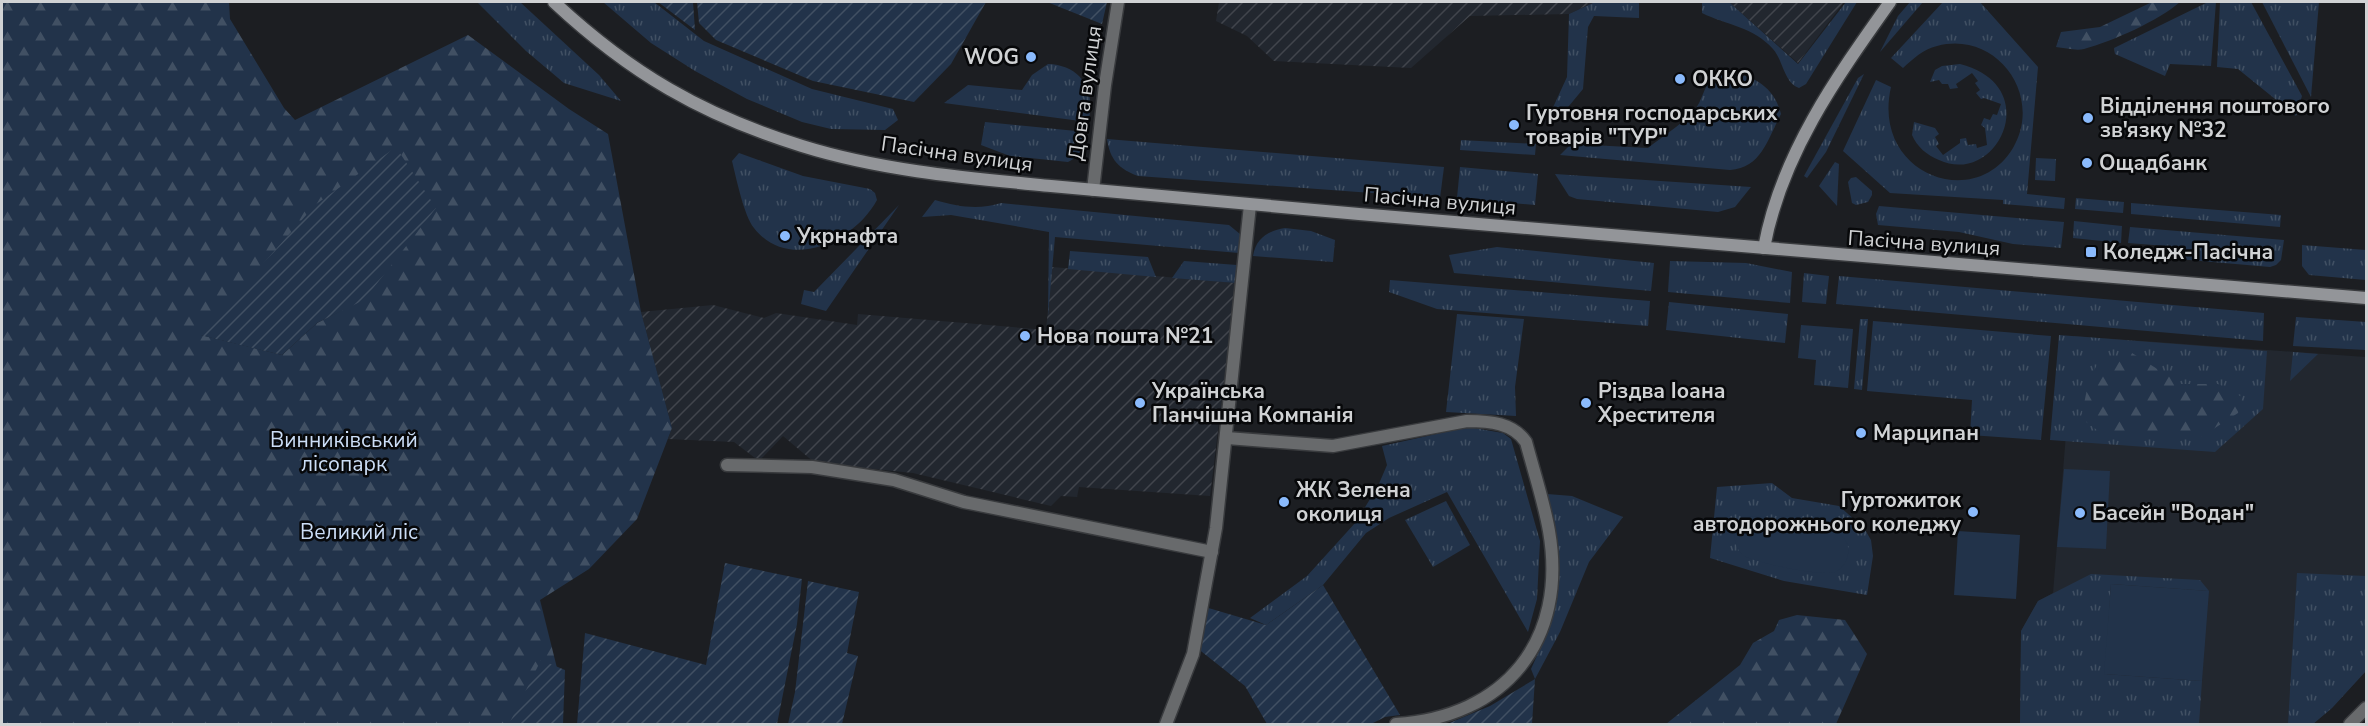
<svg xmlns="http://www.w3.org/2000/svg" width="2368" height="726" font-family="'Nunito Sans',sans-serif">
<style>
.built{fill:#22272f}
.industrial{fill:url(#industrial-furrows)}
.grass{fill:url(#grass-tufts)}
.forest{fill:url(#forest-firs);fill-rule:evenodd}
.garden{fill:url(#garden-furrows)}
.pitch{fill:#22334a}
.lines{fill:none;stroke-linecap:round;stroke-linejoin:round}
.street-casing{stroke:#393b3e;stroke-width:15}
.secondary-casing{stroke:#393b3e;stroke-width:15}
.street{stroke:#686a6c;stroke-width:12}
.secondary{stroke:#939599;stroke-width:12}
.poi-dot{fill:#8abafc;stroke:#07080a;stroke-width:2}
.labels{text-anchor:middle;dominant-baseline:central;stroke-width:5;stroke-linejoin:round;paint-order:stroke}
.poi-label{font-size:21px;font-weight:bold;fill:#d0d2d4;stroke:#07080a;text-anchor:start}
.street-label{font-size:21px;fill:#d0d2d4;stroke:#07080a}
.park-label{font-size:21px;fill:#ccdef7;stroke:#07080a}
</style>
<defs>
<pattern id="industrial-furrows" width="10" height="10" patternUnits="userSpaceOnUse" patternTransform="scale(1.5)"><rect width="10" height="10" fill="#22272f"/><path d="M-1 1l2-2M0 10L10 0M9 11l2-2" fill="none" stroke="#41454c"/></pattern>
<pattern id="grass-tufts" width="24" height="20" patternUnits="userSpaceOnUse" patternTransform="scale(1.5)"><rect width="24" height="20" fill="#22334a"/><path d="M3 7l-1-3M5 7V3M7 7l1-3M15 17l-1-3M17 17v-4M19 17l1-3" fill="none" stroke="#415063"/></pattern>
<pattern id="forest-firs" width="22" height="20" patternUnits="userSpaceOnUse" patternTransform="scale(1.5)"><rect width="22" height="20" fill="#22334a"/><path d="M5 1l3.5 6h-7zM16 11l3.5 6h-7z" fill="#415063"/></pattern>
<pattern id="garden-furrows" width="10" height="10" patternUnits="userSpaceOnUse" patternTransform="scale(1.5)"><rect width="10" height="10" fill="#22334a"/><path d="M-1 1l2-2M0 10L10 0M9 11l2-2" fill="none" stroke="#415063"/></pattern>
</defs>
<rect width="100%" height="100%" fill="#1c1e22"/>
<!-- built -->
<polygon class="built" points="2074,336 2366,357 2366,671 2332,708 2313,724 2020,724 2021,631 2038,601 2053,593"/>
<!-- industrial -->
<g class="industrial">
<polygon points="1219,2 1594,2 1569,14 1470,16 1411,68 1274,61 1247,36 1216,21"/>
<polygon points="1729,2 1844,2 1798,63"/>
<polygon points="1052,267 1236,283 1210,496 1079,487 1077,497 1061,496 1051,506 913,473 815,463 783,436 759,461 734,442 668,439 672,428 641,312 713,305 764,318 776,313 857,325 858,314 1046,330"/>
</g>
<!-- grass -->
<g class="grass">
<polygon points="477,2 520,2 599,75 621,101 564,83 526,51"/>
<polygon points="603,2 654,2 704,41 812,89 893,109 898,120 885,130 831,129 802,122 747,99 695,71 651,43"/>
<polygon points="1595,2 1639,2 1639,18 1594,16 1588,27 1583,89 1559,118 1549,116 1567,77 1569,14"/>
<path d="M 1702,2 L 1729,2 L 1798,64 L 1846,2 L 1857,2 L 1806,84 L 1799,88 C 1784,83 1783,60 1773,49 C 1754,27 1726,25 1702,13 Z"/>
<polygon points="1910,2 1923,2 1880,52 1898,16"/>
<path d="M 1943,2 L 1980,2 L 2038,67 L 2027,194 L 2065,198 L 2064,209 L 2003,204 L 2003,200 L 1890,193 L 1843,151 L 1876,80 L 1891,87 C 1871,173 1974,213 2013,148 C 2044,95 1996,30 1937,46 C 1923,49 1913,59 1903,68 L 1891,58 Z"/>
<polygon points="2208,2 2216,2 2211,66 2170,64 2165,76 2115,54 2114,48"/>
<polygon points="2220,2 2251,2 2302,96 2296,116 2238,69 2217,67"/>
<polygon points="2262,2 2319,2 2311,97"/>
<path d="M 1048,64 C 1081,65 1097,91 1088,122 L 944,103 L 968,85 L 1022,90 L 1032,75 Z"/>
<path d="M 1960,64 C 2046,86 1997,187 1939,160 C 1927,155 1917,147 1912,135 L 1914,122 L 1935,128 L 1939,134 L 1935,137 L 1939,144 L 1936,146 L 1943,155 L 1960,143 L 1960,139 L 1966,138 L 1968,145 L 1976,144 L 1977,148 L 1987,145 L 1985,128 L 1981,125 L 1984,118 L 1990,120 L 1993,114 L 1997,115 L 2001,104 L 1984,98 L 1981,99 L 1976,93 L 1980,90 L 1975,83 L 1978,81 L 1972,73 L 1956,84 L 1958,88 L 1950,89 L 1948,84 L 1942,84 L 1939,80 L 1930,82 L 1935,70 L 1942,66 Z"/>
<path d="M 1731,73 C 1756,76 1775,89 1781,114 C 1767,140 1762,167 1730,170 L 1560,155 L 1571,144 L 1648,148 C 1662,137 1679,126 1692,113 C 1709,95 1699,76 1731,73 Z"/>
<polygon points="1864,74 1826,152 1807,178 1804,176 1858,78"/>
<path d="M 985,122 L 1086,132 C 1085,146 1081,156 1068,162 L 1010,156 L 981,145 Z"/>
<path d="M 1107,139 L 1444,167 L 1440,198 L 1138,176 C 1119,169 1110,160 1107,139 Z"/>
<polygon points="1461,140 1536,144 1535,155 1460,150"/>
<path d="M 739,153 L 803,176 L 870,189 L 875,193 L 877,200 C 855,241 789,273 754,228 C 744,216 736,177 732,161 Z"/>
<polygon points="2036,158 2056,159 2055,181 2035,180"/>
<polygon points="1835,162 1839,164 1837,206 1819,186"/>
<polygon points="1460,167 1538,174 1535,205 1457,198"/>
<polygon points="1555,174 1751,187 1735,207 1718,212 1577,199 1569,196"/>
<polygon points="1856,177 1872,191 1872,195 1868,202 1856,205 1852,203 1848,182 1851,178"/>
<polygon points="2076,198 2124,202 2123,213 2075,209"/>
<path d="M 935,200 C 958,207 979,210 1001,203 L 1229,225 L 1240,234 L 1239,253 L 1055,237 L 1048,316 L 1049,232 L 951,215 L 922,217 Z"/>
<polygon points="2131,203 2281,215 2280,227 2131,214"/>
<polygon points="899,205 826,311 801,304 804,290 814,292"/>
<polygon points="1879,206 2064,222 2061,248 2013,244 1959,232 1878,225 1876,214"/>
<polygon points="2074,221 2122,226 2121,243 2073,238"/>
<polygon points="2130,227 2284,240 2281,260 2276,265 2270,267 2178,259 2179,247 2128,243"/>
<path d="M 1285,228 L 1311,231 L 1335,240 L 1333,262 L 1253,256 C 1256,238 1268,231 1285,228 Z"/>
<polygon points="2302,245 2366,250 2366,280 2309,275 2302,266"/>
<polygon points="1497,247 1654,263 1651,291 1454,273 1449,255"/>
<polygon points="1070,251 1148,257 1156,277 1068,269"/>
<polygon points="1184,261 1237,265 1236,283 1172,278"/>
<polygon points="1670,261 1746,263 1792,272 1790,303 1668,292"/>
<polygon points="1804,273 1829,276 1826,304 1802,302"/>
<polygon points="1839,276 2264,313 2263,341 1836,304"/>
<polygon points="1390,280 1650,301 1648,326 1437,309 1389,292"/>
<polygon points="1669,302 1788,314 1785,343 1666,330"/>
<polygon points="1457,314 1524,319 1515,387 1516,416 1446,412"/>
<polygon points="2296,317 2366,322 2366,350 2293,346"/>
<polygon points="1860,319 1868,319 1862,390 1854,389"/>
<polygon points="1873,321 2051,336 2041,440 1970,435 1972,400 1867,391"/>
<polygon points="1801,325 1853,329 1848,388 1814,385 1816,360 1798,358"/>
<polygon points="2059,335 2267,351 2263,409 2215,452 2050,440"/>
<polygon points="2293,352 2318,354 2290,381"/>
<polygon points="1468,427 1503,433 1511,439 1540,541 1537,599 1528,632 1447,492 1389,518 1366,533 1323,585 1266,625 1250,618 1307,576 1356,522 1378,486 1387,465 1382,446"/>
<polygon points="1772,483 1792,498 1839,506 1864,528 1871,540 1873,556 1867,595 1784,581 1710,558 1717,487"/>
<path d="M 1547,494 L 1572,496 L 1623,517 L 1589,562 L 1560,632 L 1535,679 L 1531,669 C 1538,653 1546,637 1551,621 C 1564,582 1555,533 1547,494 Z"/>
<polygon points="1446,501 1470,545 1433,567 1405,520"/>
<polygon points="2297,573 2366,576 2366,671 2332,708 2313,724 2288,724"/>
<polygon points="2091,574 2200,580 2209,591 2111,584 2105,674 2202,681 2199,724 2020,724 2021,631 2038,601"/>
</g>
<!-- forest -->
<g class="forest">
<path d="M 2,2 L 229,2 L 230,19 L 284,108 L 295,120 L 468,35 L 569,109 L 608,134 L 641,312 L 672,428 L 637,519 L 589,569 L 540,600 L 557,668 L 527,724 L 2,724 ZM 364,299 L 317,323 L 282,355 L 201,335 Z"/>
<path d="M 2152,2 L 2180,2 C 2158,21 2113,41 2084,49 C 2076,51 2065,48 2056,47 L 2061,32 L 2100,27 Z"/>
<polygon points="2132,353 2181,384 2218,384 2242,397 2238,413 2201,437 2128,431 2101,433 2081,418 2089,380 2098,363"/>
<polygon points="1797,615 1845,620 1867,654 1836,724 1666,724 1740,665 1753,643 1774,631 1779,620"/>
</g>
<!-- garden -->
<g class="garden">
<polygon points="658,2 693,2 695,30"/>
<polygon points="697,2 986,2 951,64 914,102 813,81 716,40 699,23"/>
<polygon points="1047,2 1107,2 1102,24"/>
<polygon points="396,147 436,208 364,300 317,323 282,355 200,335 315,205"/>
<polygon points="725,563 802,579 797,624 777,724 577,724 585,633 706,665"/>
<polygon points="808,581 859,592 847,653 858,656 842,724 788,724 795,692"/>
<polygon points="1323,585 1400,715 1385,717 1371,724 1267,724 1245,686 1197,648 1205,607 1266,625"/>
<polygon points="541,660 565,670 563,724 509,724"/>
<polygon points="1535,679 1532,724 1447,724 1490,706"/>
</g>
<!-- pitch -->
<g class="pitch">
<polygon points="2064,469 2110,471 2106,549 2057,547"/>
<path d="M 1751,516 L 1836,531 C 1844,537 1850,544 1848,554 C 1847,562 1842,569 1835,572 C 1821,577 1758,563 1744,556 C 1729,543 1733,524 1751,516 Z"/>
<polygon points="1958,531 2020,535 2016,599 1954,595"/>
<polygon points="2111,584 2209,591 2202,681 2104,674"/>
</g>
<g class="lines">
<defs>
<g id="street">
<polyline points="1093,190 1105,85 1118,2"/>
<path d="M 1227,438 L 1333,446 L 1467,421 C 1490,421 1513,423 1526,442 C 1534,472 1544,502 1549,531 C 1568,641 1505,717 1396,724"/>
<polyline points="727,465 812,467 894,480 964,502 1212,552"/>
<polyline points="1166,724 1193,654 1216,528 1250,205"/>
<polyline points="2350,724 2366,708"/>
</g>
<g id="secondary">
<path d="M 554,2 C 630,73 702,115 802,146 C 882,171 968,178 1051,186 C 1153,196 1256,205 1359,214 C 1695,243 2031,270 2366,298"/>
<path d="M 1764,248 C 1781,155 1836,78 1890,2"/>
</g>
</defs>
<!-- street casing -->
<use href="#street" class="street-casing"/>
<!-- secondary casing -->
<use href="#secondary" class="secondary-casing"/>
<!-- street -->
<use href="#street" class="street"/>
<!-- secondary -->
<use href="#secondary" class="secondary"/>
</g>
<!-- markers -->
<g class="poi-dot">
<circle cx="1031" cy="57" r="6"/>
<circle cx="1680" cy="79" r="6"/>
<circle cx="2088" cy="118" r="6"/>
<circle cx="1514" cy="125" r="6"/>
<circle cx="2087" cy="163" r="6"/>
<circle cx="785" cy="236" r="6"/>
<rect x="2085" y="246" width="12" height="12" rx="3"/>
<circle cx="1025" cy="336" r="6"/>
<circle cx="1140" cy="403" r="6"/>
<circle cx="1586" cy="403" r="6"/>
<circle cx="1861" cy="433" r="6"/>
<circle cx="1284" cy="502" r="6"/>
<circle cx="1973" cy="512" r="6"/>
<circle cx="2080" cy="513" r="6"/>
</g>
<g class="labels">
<!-- poi labels -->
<g class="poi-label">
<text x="1019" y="57" text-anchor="end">WOG</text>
<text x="1692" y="79">ОККО</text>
<text x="2100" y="106">Відділення поштового<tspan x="2100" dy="24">зв'язку №32</tspan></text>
<text x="1526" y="113">Гуртовня господарських<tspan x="1526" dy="24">товарів "ТУР"</tspan></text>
<text x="2099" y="163">Ощадбанк</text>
<text x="797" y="236">Укрнафта</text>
<text x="2103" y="252">Коледж-Пасічна</text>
<text x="1037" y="336">Нова пошта №21</text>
<text x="1152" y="391">Українська<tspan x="1152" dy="24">Панчішна Компанія</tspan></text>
<text x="1598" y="391">Різдва Іоана<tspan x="1598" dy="24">Хрестителя</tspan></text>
<text x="1873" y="433">Марципан</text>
<text x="1296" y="490">ЖК Зелена<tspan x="1296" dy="24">околиця</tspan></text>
<text x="1961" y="500" text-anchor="end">Гуртожиток<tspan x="1961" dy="24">автодорожнього коледжу</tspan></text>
<text x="2092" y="513">Басейн "Водан"</text>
</g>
<!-- street labels -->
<g class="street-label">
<text transform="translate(1085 93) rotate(-82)">Довга вулиця</text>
<text transform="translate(957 154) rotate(8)">Пасічна вулиця</text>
<text transform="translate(1440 201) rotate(5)">Пасічна вулиця</text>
<text transform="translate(1924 243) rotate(4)">Пасічна вулиця</text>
</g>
<!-- park labels -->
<g class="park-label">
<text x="344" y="440">Винниківський<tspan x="344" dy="24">лісопарк</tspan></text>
<text x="359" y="532">Великий ліс</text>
</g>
</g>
<!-- border -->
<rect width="2368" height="726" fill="none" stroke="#d0d2d4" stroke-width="6"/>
</svg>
